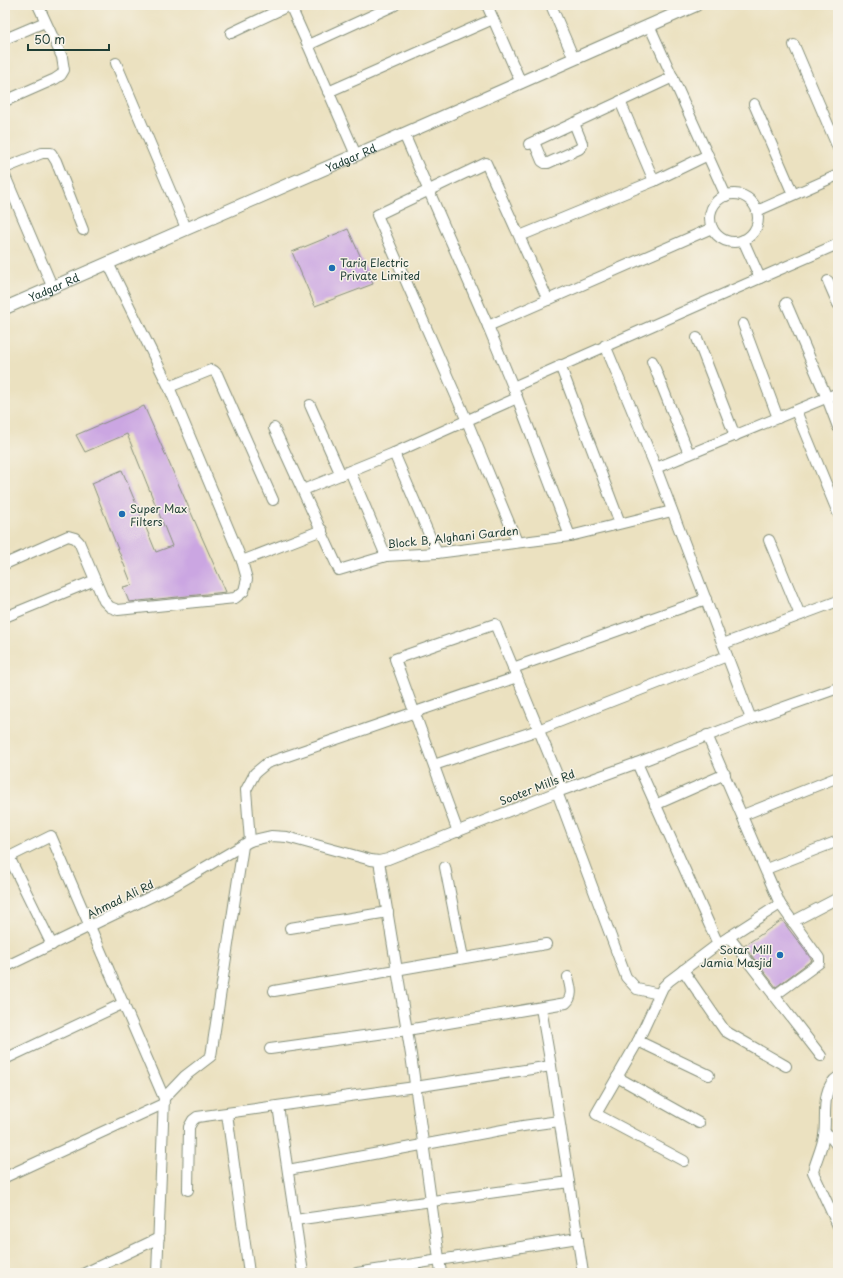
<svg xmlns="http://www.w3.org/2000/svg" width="843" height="1278" font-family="'Playpen Sans',sans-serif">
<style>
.building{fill:#cba6e2}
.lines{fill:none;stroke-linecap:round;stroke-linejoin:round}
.minor-casing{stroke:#858f7a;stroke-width:12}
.tertiary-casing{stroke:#858f7a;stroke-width:14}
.minor{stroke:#fff;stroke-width:10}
.tertiary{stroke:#fff;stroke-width:12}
.poi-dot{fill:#1f6fb2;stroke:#f7f3e8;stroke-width:1.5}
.labels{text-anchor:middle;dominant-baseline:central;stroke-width:3;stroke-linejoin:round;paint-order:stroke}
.street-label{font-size:11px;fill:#1f3d34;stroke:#f7f3e8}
.poi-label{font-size:11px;fill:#1f3d34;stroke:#f7f3e8;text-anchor:start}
</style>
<rect width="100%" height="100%" fill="#f7f3e8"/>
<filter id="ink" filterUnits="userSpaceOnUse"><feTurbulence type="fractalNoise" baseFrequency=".025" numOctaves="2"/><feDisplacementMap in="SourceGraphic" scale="8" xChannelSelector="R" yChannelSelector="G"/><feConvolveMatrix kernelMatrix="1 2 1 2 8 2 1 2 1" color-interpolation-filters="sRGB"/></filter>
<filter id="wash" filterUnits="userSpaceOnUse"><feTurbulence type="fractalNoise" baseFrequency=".012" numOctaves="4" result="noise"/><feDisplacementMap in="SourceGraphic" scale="16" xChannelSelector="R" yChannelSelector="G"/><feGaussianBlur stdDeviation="0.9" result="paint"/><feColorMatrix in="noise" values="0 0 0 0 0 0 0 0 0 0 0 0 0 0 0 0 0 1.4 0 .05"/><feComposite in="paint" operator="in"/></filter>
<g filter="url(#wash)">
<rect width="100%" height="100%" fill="#ebe1c0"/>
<g id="blocks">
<!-- building -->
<g class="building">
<polygon points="348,229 373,284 315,306 292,252"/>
<polygon points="144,406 226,592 129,602 123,587 132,585 92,483 122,470 156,552 172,546 127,434 85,452 76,435"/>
<polygon points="782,920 812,960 776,987 744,946"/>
</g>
</g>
</g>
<g filter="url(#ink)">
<use href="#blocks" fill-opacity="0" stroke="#858f7a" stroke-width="1"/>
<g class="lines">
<defs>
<g id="minor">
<polyline points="290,5 308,45 356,155"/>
<polyline points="487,5 521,83"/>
<polyline points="551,5 574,59"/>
<polyline points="649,25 726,196"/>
<polyline points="231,33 290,5"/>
<polyline points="5,39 45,22"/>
<polyline points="308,45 395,5"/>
<polyline points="794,45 838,148"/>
<polyline points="116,63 186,228"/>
<polyline points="328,92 493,19"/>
<polyline points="5,101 55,79 61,75 64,70 62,57 38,5"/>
<polyline points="620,101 654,181"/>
<polyline points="754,104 793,194"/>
<polyline points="404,134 488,326 513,387"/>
<polyline points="534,142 542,161 545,163 548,163 579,149 582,146 582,143 574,123"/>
<polyline points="529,144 673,77"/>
<polyline points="5,168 42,153 51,153 56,161 83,230"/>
<polyline points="5,176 52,286"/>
<circle cx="734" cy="218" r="24"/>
<polyline points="757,211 838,175"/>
<polyline points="520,236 654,181 708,155"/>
<polyline points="743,240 760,278 838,244"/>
<polyline points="828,281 838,304"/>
<polyline points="786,303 827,398 838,427"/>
<polyline points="743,324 778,418"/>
<polyline points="488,326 712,228"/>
<polyline points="697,338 735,436"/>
<polyline points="605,345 656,468 751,719"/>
<polyline points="652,361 689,454"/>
<polyline points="560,365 620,523"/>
<polyline points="169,387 211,370 214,371 217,374 273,500"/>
<polyline points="310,405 341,475"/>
<polyline points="796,411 838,513"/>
<polyline points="274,428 339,570 386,556 437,553 570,536 672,511"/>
<polyline points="394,453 437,553"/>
<polyline points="656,468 838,393"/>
<polyline points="350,471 386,556"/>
<polyline points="303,490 394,453 517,398"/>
<polyline points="570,536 513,387 760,278"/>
<polyline points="769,540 800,615"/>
<polyline points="517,542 467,421 377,215 486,163 548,300"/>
<polyline points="242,561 322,530"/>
<polyline points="5,564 68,536 75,538 79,542 104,601 110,607 118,610 235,598 244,591 247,579 242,561 169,387 108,263"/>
<polyline points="5,617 95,580"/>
<polyline points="723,644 838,601"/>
<polyline points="513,668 706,599"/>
<polyline points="637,763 718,944"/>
<polyline points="434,765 538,730 727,656"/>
<polyline points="557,792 626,977 637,989 659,994"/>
<polyline points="655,805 725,774"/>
<polyline points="743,815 838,777"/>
<polyline points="458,832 395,659 495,624 517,677"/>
<polyline points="250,841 246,790 255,773 267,763 517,677 563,789"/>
<polyline points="9,857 52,945"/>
<polyline points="5,859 51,836 164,1098"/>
<polyline points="379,861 411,1055 441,1273"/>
<polyline points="445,867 463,958"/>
<polyline points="766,869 838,841"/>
<polyline points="792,922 838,898"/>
<polyline points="290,928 388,912"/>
<polyline points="729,937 821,1056"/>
<polyline points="5,967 175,885 250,841 271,836 287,837 371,860 379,861 388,859 557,792 637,763 751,719 838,688"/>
<polyline points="683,970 725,1031 786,1066"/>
<polyline points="274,991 546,944"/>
<polyline points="774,996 819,963 819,958 780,904"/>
<polyline points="541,1008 551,1066 583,1273"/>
<polyline points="638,1041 709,1075"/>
<path d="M 270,1049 L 407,1030 L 566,1003 C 574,996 570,986 568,977"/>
<polyline points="5,1059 124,1003"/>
<polyline points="617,1077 699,1123"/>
<path d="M 838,1077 C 820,1088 827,1118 824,1136 C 822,1148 816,1160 813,1172 L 838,1226"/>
<polyline points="278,1106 303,1273"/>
<polyline points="227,1114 249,1273"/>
<polyline points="824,1136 829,1135 838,1147"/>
<polyline points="684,1161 596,1114 638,1041 663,987 669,981 718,944 780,904 707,735"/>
<polyline points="288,1170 523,1126 559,1121"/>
<polyline points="5,1177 163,1104"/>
<polyline points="188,1190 189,1127 193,1120 197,1117 415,1087 551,1066"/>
<polyline points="295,1220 569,1182"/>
<polyline points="85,1273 159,1238"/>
<polyline points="157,1273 164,1098 185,1076 211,1056 243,846"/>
<polyline points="357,1273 578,1238"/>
</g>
<g id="tertiary">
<path id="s1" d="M 5,308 L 404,134 L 696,5"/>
</g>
</defs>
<!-- minor casing -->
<use href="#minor" class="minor-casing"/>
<!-- tertiary casing -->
<use href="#tertiary" class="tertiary-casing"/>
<!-- minor -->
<use href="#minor" class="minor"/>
<!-- tertiary -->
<use href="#tertiary" class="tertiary"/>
</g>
</g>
<!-- markers -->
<g class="poi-dot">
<circle cx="332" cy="268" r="4"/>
<circle cx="122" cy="514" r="4"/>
<circle cx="780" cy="955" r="4"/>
</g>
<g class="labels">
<!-- street labels -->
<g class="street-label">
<text stroke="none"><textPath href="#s1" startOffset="377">Yadgar Rd</textPath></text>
<text stroke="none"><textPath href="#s1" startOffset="53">Yadgar Rd</textPath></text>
<text transform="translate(453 537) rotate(-6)">Block B, Alghani Garden</text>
<text transform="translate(537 787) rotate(-21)">Sooter Mills Rd</text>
<text transform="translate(120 899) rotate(-26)">Ahmad Ali Rd</text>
</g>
<!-- poi labels -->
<g class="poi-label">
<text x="340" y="262">Tariq Electric<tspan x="340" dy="13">Private Limited</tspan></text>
<text x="130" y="508">Super Max<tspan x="130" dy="13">Filters</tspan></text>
<text x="772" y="949" text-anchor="end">Sotar Mill<tspan x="772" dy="13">Jamia Masjid</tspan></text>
</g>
</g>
<!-- margin -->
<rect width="843" height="1278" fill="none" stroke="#f7f3e8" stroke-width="20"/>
<!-- scale -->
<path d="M28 44v6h81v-6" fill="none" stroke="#1f3d34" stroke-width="2"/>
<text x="34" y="44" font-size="12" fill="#1f3d34" stroke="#f7f3e8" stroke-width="3" paint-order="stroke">50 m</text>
</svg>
